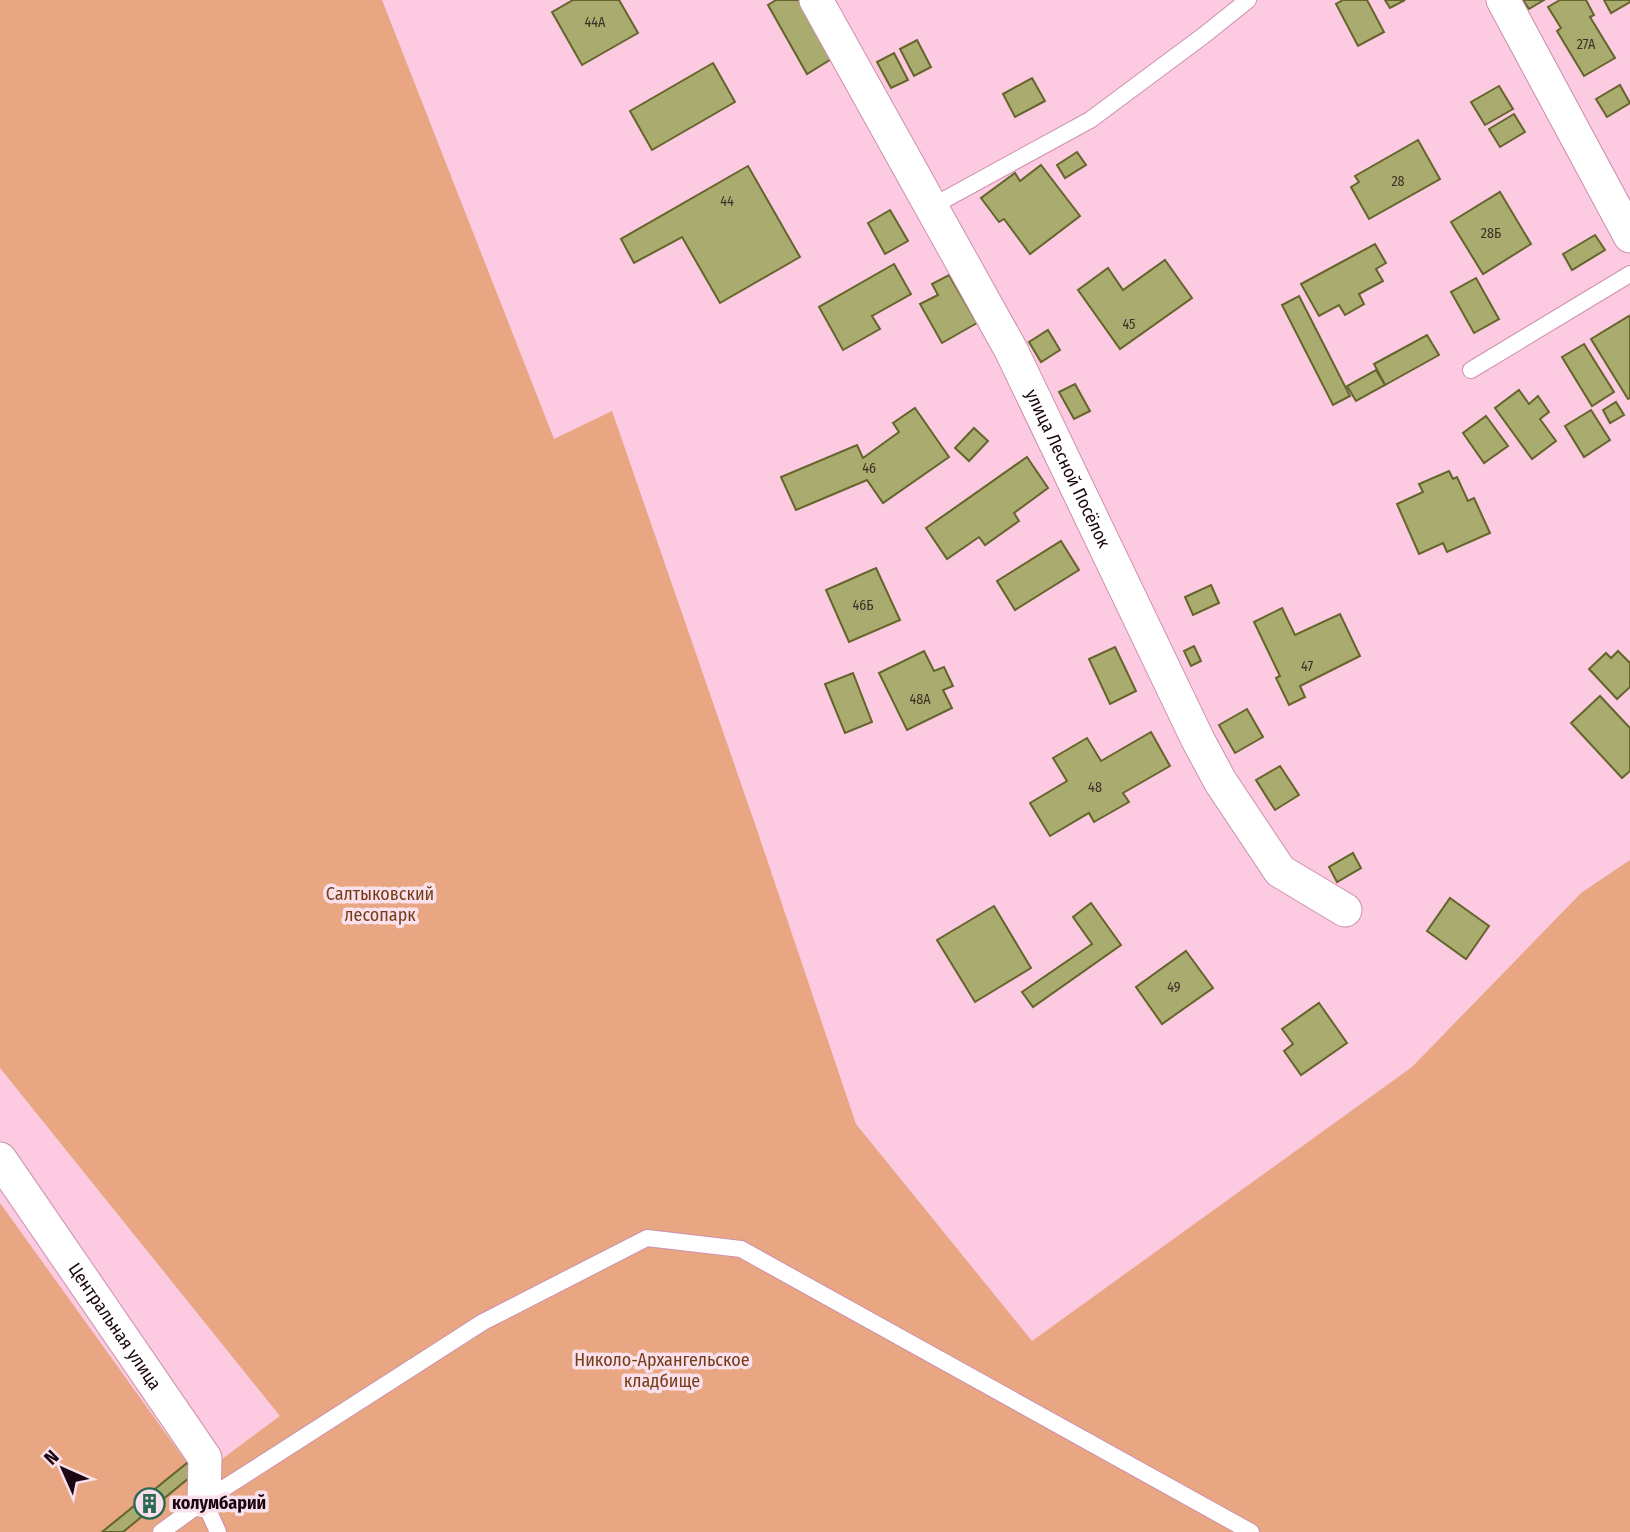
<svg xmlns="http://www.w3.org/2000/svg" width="1630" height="1532" font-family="'Fira Sans Condensed',sans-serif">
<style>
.green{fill:#e8a682}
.building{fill:#a9ab6f;stroke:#64642b;stroke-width:2}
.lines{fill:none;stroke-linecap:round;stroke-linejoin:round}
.lane-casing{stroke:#cc91ad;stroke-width:18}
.street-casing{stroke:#cc91ad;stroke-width:35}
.lane{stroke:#fff;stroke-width:16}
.street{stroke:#fff;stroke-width:33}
.labels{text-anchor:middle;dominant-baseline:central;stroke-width:7;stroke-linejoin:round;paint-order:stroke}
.number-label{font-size:14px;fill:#3e3028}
.street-label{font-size:18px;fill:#1b0711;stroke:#f9e0eb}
.park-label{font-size:18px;fill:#763c18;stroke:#f9e0eb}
.poi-label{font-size:18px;font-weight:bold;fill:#1b0711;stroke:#f9e0eb;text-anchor:start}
</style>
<rect width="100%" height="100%" fill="#fccae1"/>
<!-- green -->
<polygon class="green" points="0,0 382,0 554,439 612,411 756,827 856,1124 1032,1341 1412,1067 1581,893 1630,860 1630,1532 0,1532 0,1203 187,1463 198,1477 280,1416 0,1068"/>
<!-- building -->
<g class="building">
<polygon points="573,0 619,0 638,33 582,65 552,12"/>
<polygon points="776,0 800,0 833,58 807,74 768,5"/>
<polygon points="1343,0 1367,0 1384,32 1358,46 1336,4"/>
<polygon points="1385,0 1405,0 1390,8"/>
<polygon points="1523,0 1544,0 1529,9"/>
<polygon points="1560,0 1586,0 1594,15 1590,17 1615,58 1584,76 1557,31 1561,28 1548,7"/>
<polygon points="1604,0 1630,0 1630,2 1611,13"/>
<polygon points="917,40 931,67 914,76 900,49"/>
<polygon points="894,53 908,80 891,88 877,62"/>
<polygon points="713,63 735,102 652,150 630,111"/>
<polygon points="1032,78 1045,101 1015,117 1003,94"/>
<polygon points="1620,85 1630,103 1607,117 1596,99"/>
<polygon points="1499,86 1513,109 1485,125 1471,102"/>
<polygon points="1514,114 1525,132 1500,147 1489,129"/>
<polygon points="1418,140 1440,179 1369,219 1351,187 1359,182 1355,176"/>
<polygon points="1077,152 1086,165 1065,178 1057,165"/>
<polygon points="1041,165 1080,216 1030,254 1004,219 999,222 981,198 1015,173 1020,181"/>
<polygon points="748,166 800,257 720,303 682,237 634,263 621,239"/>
<polygon points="1500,192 1531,244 1483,274 1451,222"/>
<polygon points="890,210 908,241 885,254 868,223"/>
<polygon points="1595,235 1605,250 1572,270 1563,254"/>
<polygon points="1375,244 1386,263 1376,269 1383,281 1359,294 1364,304 1345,315 1339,305 1319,316 1301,284"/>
<polygon points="1165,260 1192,298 1120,349 1078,290 1108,268 1123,290"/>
<polygon points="894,264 911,294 872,316 880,329 843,350 819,307"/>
<polygon points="949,275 977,323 942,343 920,304 938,295 932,284"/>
<polygon points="1476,278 1499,319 1474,333 1451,292"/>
<polygon points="1299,296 1350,396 1333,405 1282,305"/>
<polygon points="1629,316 1630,318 1630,398 1628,399 1591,339"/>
<polygon points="1048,330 1060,350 1041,362 1029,342"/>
<polygon points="1427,335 1439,355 1385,385 1374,364"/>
<polygon points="1584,344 1614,392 1592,406 1562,357"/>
<polygon points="1376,370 1385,385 1356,401 1347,386"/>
<polygon points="1075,384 1090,411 1074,419 1059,392"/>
<polygon points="1519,390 1529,404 1538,396 1549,412 1540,419 1556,441 1532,459 1495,408"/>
<polygon points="1616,402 1624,415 1610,423 1603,410"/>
<polygon points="915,408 949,457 883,503 867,480 796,510 781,477 857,445 863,458 899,432 893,423"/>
<polygon points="1591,410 1610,440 1584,457 1565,426"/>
<polygon points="1486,416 1508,446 1484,463 1463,433"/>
<polygon points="974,428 988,441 969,461 955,448"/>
<polygon points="1027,457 1048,488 1014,513 1019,521 985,545 979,537 947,559 926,528"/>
<polygon points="1449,471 1453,479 1457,477 1468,501 1474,498 1490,533 1447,552 1443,543 1419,554 1397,504 1423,492 1419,484"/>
<polygon points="1061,541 1079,570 1015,610 997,581"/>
<polygon points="876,568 900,620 849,642 826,590"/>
<polygon points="1211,585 1219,603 1193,615 1185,597"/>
<polygon points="1282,608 1295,635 1340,614 1360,656 1300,686 1305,697 1289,705 1276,678 1280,676 1254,622"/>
<polygon points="1194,646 1201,661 1191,666 1184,651"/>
<polygon points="1115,647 1136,691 1110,704 1089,659"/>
<polygon points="924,651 934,671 944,667 953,686 943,690 952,708 907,730 879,673"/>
<polygon points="1618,651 1630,663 1630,687 1617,699 1589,669 1606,653 1611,658"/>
<polygon points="853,673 872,722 845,733 825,684"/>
<polygon points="1600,696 1630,728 1630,771 1622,778 1571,723"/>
<polygon points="1247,709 1263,737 1235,753 1219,725"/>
<polygon points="1151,732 1170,766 1123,793 1129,802 1094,822 1089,813 1050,836 1030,803 1067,781 1053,758 1087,738 1101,761"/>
<polygon points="1280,766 1299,795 1275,810 1256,780"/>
<polygon points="1353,853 1361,868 1337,882 1329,867"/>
<polygon points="1450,898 1489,926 1466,959 1427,931"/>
<polygon points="1091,903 1121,945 1033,1007 1022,992 1092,944 1073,917"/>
<polygon points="994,906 1031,968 975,1002 937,940"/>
<polygon points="1186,951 1213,988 1162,1024 1136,987"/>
<polygon points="1319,1003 1347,1043 1301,1075 1284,1051 1293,1044 1282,1029"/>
<polygon points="187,1463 195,1473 123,1532 102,1532"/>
</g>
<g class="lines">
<defs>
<g id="lane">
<polyline points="931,207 1090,120 1203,36 1248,0"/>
<polyline points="1471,370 1630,274"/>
<polyline points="204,1501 483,1322 647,1238 741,1249 1251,1532"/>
<polyline points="161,1532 204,1501 218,1532"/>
</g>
<g id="street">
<path id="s1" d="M 816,0 L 1011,350 L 1198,740 L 1220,781 L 1280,871 L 1345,910"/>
<polyline points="1503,0 1630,236"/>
<path id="s2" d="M 0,1159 L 205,1458 L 204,1501"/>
</g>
</defs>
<!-- lane casing -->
<use href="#lane" class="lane-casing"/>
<!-- street casing -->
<use href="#street" class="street-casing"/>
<!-- lane -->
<use href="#lane" class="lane"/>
<!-- street -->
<use href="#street" class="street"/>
</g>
<!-- icons -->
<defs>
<symbol id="building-ring" viewBox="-11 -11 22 22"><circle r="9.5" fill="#f9e0eb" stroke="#2c6955" stroke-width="1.5"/><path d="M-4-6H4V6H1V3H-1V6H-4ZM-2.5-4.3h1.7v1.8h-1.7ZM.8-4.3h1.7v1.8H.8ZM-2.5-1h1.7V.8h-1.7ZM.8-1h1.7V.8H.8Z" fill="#2c6955"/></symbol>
</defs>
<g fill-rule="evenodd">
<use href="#building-ring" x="132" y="1486" width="35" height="35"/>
</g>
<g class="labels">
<!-- number labels -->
<g class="number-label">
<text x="595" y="22">44А</text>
<text x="1586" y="44">27А</text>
<text x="1398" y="181">28</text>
<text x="727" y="201">44</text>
<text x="1491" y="233">28Б</text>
<text x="1129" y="324">45</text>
<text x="869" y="468">46</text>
<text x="863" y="605">46Б</text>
<text x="1307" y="666">47</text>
<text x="920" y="699">48А</text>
<text x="1095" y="787">48</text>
<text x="1174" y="987">49</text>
</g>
<!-- street labels -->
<g class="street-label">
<text stroke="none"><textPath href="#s1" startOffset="532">улица Лесной Посёлок</textPath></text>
<text stroke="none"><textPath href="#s2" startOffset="203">Центральная улица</textPath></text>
</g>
<!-- park labels -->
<g class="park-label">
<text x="380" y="894">Салтыковский<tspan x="380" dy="21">лесопарк</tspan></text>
<text x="662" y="1360">Николо-Архангельское<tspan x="662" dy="21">кладбище</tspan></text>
</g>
<!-- poi labels -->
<g class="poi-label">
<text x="172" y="1503">колумбарий</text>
</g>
</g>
<!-- north arrow -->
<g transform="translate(63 1469) rotate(315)" stroke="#f9e0eb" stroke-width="5" paint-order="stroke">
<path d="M0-5L12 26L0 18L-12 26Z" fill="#1b0711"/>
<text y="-10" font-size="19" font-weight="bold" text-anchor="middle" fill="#1b0711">N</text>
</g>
</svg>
